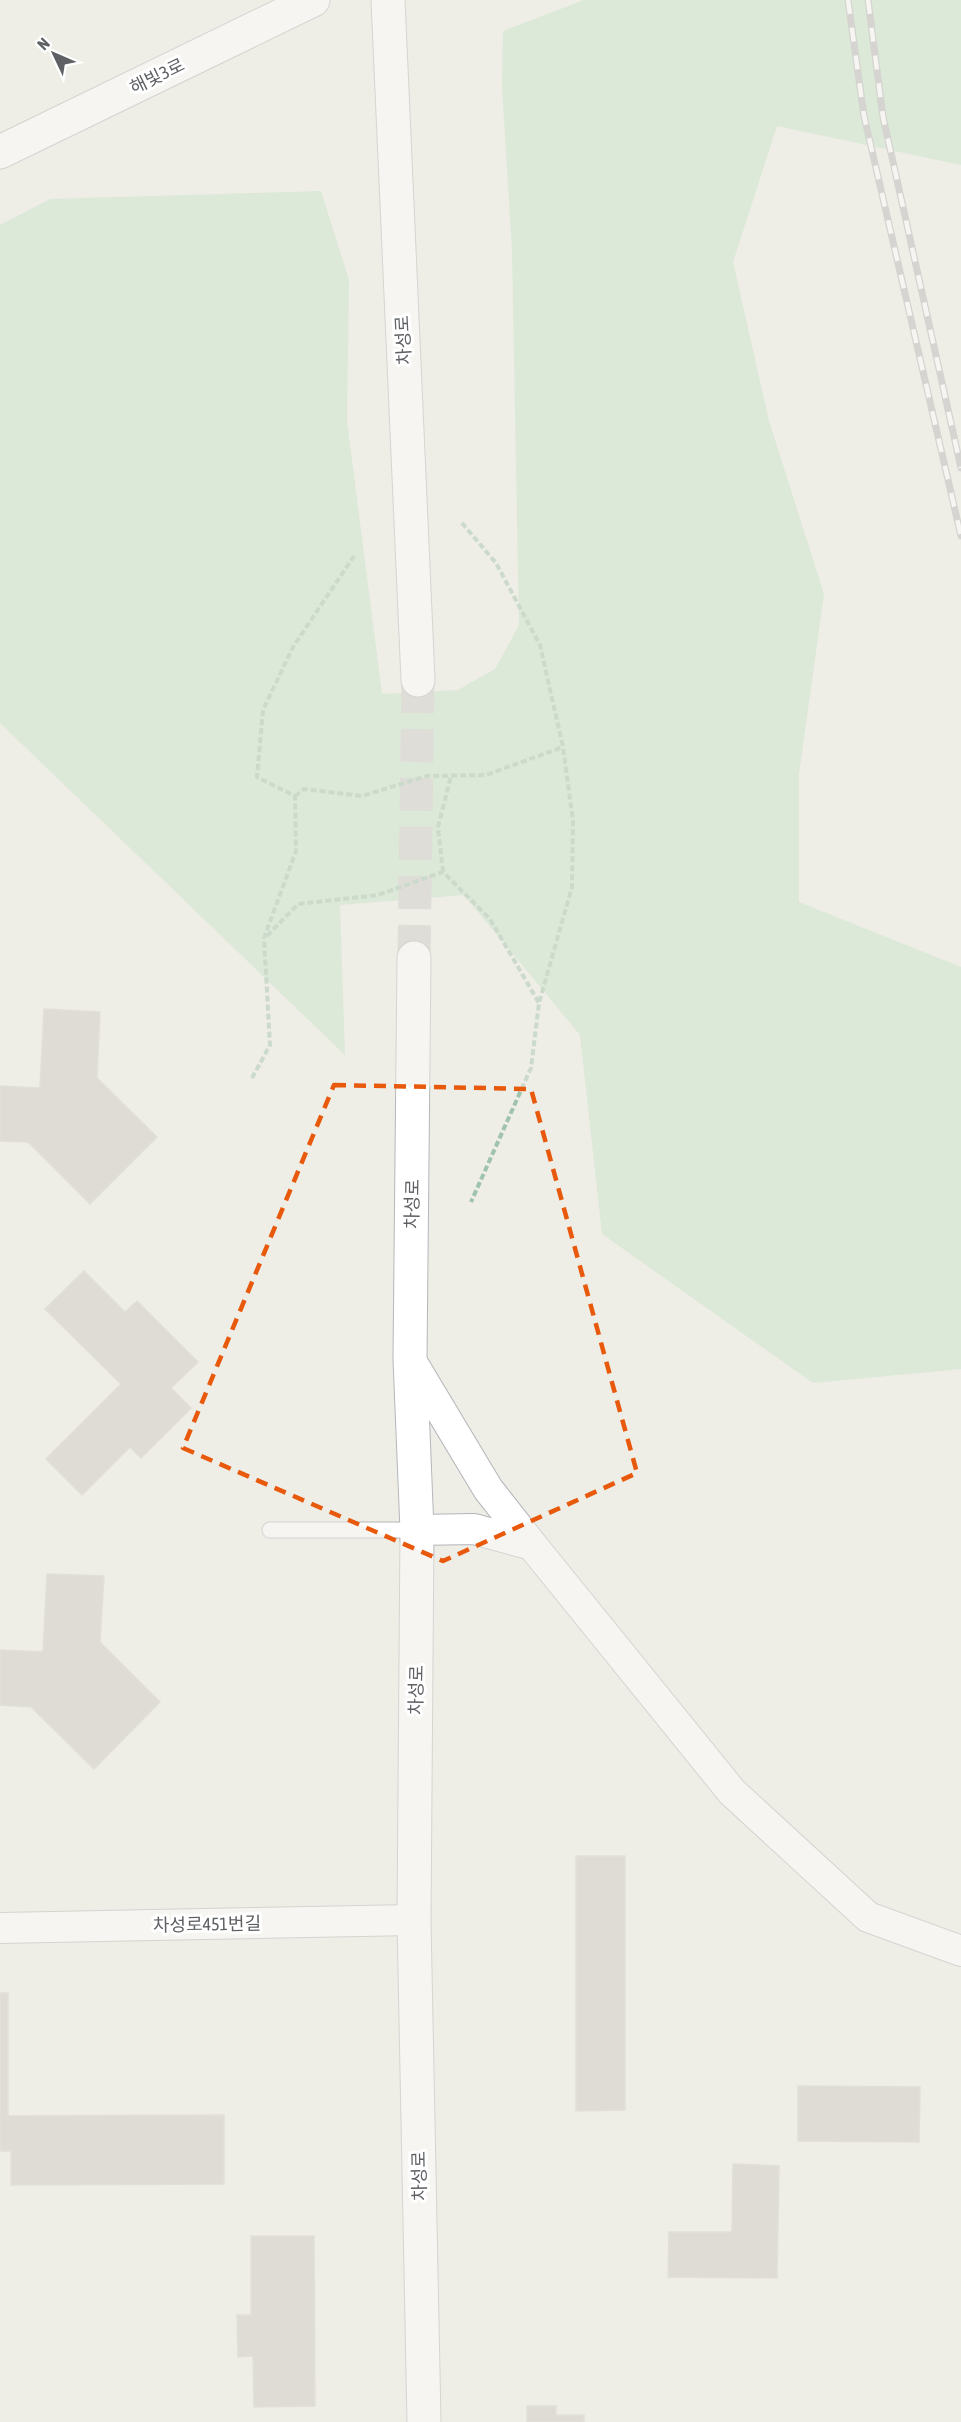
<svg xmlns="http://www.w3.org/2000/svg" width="961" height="2422" font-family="'Asap Condensed','Noto Sans KR',sans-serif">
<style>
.green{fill:#c5e3c7}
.building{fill:#cac8c2;stroke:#d2cfc5;stroke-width:1.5}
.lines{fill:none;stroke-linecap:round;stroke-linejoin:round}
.secondary-tunnel{stroke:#cacac6;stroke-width:33;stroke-dasharray:33 16;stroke-linecap:butt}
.service-casing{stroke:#b3b5b9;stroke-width:17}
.minor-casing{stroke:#b3b5b9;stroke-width:32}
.tertiary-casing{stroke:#b3b5b9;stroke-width:35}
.secondary-casing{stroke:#b5b7bb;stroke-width:35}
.path{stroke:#9fc3ac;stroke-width:4;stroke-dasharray:6 3;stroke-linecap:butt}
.service{stroke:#fff;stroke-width:15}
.minor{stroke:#fff;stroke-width:30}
.tertiary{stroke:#fff;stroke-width:33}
.secondary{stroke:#fff;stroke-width:33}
.rail-casing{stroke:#b5b6b6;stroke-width:7}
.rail{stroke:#fff;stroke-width:4.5;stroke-dasharray:14;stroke-linecap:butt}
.marked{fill:none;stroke:#e8590c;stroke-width:4.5;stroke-dasharray:12 8;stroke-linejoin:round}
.labels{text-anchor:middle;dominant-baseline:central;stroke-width:6;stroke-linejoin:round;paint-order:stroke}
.street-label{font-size:18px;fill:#5e6064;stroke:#fff}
</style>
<rect width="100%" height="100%" fill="#eeede6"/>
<!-- green -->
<polygon class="green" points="584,0 961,0 961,165 777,126 733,262 769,421 824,594 799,774 799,902 961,967 961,1369 813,1383 602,1234 580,1035 464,895 340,905 345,1055 0,723 0,225 50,199 321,191 349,280 347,421 382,694 458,690 495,669 519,625 512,250 502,87 503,31"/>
<!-- building -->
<g class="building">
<polygon points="44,1009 100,1012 97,1078 157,1137 90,1204 28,1142 0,1141 0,1086 40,1088"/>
<polygon points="84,1271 125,1312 137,1301 198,1362 171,1388 191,1408 141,1458 130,1447 82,1495 46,1459 121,1384 45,1309"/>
<polygon points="47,1574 104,1576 100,1642 160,1702 94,1769 31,1707 0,1705 0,1650 43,1652"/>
<polygon points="576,1856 625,1856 625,2110 576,2111"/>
<polygon points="0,1993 8,1993 8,2116 224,2115 224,2184 11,2185 11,2151 0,2151"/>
<polygon points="798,2086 920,2087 919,2142 798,2141"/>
<polygon points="733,2164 779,2166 777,2278 668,2277 669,2232 732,2232"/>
<polygon points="251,2236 314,2236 315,2406 254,2407 253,2356 238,2357 237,2315 251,2315"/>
<polygon points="527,2406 556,2406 556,2415 584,2415 584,2422 527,2422"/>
</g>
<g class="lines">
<!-- secondary-tunnel -->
<polyline class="secondary-tunnel" points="414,958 418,680"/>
<defs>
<polyline id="service" points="270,1530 417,1530"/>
<g id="minor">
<polyline points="410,1359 488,1489 532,1545"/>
<polyline points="417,1530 474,1529 532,1545 732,1792 868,1917 961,1951"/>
<polyline points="0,1928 414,1920"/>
</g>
<polyline id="tertiary" points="0,152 313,0"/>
<g id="secondary">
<polyline points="388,0 418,680"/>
<polyline points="414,958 410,1359 417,1530 414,1920 424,2422"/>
</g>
</defs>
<!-- service casing -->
<use href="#service" class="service-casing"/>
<!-- minor casing -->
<use href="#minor" class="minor-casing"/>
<!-- tertiary casing -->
<use href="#tertiary" class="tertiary-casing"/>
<!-- secondary casing -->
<use href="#secondary" class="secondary-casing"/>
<!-- path -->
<g class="path">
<polyline points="462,523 496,563 540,645 563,747 573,821 572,887 539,1003 531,1068 471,1202"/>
<polyline points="295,796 304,789 362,796 427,776 486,775 563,747"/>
<polyline points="443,872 438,827 451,776"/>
<polyline points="267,936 298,904 378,895 443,872 490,919 539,1003"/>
<polyline points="252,1078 270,1045 264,938 296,851 295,796 257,777 263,710 293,647 354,556"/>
</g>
<!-- service -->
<use href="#service" class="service"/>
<!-- minor -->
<use href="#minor" class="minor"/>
<!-- tertiary -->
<use href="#tertiary" class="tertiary"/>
<!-- secondary -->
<use href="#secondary" class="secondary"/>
<defs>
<g id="rail">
<polyline points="848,0 864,116 961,536"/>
<polyline points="868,0 883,117 961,468"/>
</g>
</defs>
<!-- rail casing -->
<use href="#rail" class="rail-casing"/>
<!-- rail -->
<use href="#rail" class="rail"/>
</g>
<!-- marked area -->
<path d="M0 0H961V2422H0ZM 334,1085 L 531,1089 L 637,1473 L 443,1561 L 183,1448 Z" fill="#eeede6" fill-opacity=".55" fill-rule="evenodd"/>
<path class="marked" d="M 334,1085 L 531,1089 L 637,1473 L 443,1561 L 183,1448 Z"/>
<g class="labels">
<!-- street labels -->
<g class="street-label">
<text transform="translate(157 76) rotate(-26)">해빛3로</text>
<text transform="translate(403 340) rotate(-93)">차성로</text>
<text transform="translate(412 1204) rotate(-89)">차성로</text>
<text transform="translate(416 1690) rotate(-89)">차성로</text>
<text transform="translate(207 1924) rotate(-1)">차성로451번길</text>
<text transform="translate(419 2176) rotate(-91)">차성로</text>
</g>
</g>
<!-- north arrow -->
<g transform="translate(54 54) rotate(314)" stroke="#ffffff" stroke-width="4.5" paint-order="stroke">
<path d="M0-4.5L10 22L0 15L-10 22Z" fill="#5e6064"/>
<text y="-9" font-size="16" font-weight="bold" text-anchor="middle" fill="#5e6064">N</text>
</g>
</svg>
